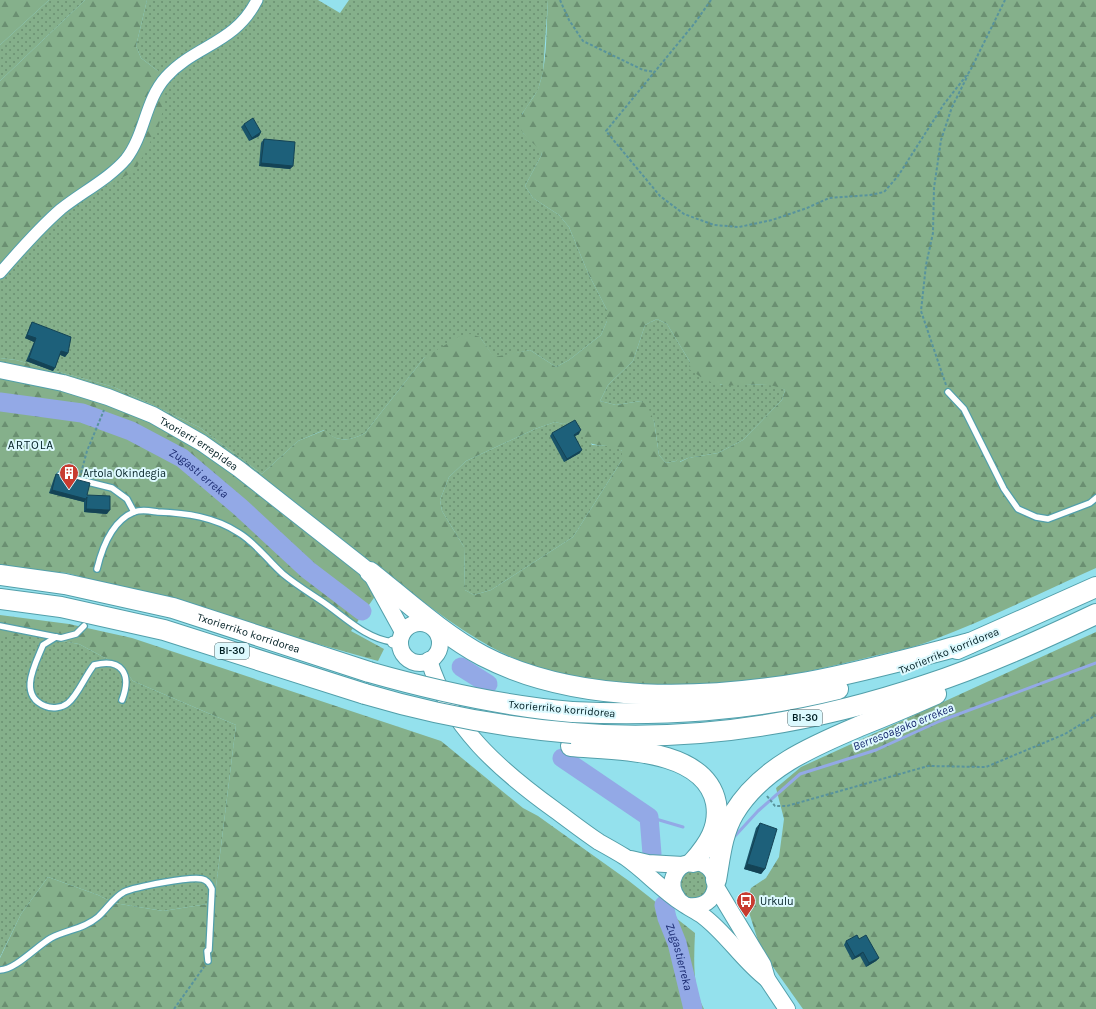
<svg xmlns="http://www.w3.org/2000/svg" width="1096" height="1009" font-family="Karla,sans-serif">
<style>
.grass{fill:url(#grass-dots)}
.forest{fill:url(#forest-firs);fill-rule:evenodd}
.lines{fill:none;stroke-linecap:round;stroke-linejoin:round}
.stream{stroke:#93a9e6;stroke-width:3}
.river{stroke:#93a9e6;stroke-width:19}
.service-casing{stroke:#529faa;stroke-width:8}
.minor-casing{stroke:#529faa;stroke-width:13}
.secondary-casing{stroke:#529faa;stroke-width:18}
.motorway-casing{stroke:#529faa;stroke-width:22}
.path{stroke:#58939c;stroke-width:2;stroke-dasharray:3 2;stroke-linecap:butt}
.service{stroke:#fff;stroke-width:5.5}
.minor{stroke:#fff;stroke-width:11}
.secondary{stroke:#fff;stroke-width:16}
.motorway{stroke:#fff;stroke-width:20}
.motorway-bridge-casing{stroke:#529faa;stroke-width:22;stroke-linecap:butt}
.motorway-bridge{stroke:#fff;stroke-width:20}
.wall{fill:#195369}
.shaded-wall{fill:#144355}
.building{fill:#1d607a;stroke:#144355}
.labels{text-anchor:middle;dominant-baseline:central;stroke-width:4;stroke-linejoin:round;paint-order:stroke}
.shield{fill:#dcf9fe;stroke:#426065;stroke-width:1}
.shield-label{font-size:10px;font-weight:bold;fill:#001e23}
.street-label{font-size:11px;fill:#001e23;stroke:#dcf9fe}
.poi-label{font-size:11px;fill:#001e23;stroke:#dcf9fe;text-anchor:start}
.neighbourhood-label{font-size:12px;letter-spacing:1px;fill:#001e23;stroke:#dcf9fe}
.water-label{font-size:12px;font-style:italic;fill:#19296f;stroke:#dcf9fe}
</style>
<defs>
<pattern id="grass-dots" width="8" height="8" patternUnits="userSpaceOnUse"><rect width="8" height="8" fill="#85b08b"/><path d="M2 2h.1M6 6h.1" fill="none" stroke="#6a8f71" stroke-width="1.8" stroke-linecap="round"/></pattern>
<pattern id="forest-firs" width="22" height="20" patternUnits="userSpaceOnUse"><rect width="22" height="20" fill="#85b08b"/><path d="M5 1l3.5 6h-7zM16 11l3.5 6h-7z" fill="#6a8f71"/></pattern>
</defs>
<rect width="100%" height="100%" fill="#94e1ed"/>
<!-- grass -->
<g class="grass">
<polygon points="49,0 85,0 0,81 0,45"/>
<path d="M 147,0 L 318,0 L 340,13 L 349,0 L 548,0 L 543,72 L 538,90 L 522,114 L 523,133 L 539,147 L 542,154 L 525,186 L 533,198 L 559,215 L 569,227 L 588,273 L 607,310 L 607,321 L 601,335 L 569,360 L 556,367 L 530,350 L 494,358 L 480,337 L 424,358 L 365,433 C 350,441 337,443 324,430 L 298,441 L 262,474 L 199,427 L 114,387 L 16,360 L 0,358 L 0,276 L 158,71 L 141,58 L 136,46 Z"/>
<polygon points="657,319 667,324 690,362 721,385 775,384 785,390 782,400 743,440 718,453 688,458 679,462 680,458 676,461 666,463 659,455 654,421 641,401 616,405 600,401 608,385 633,361 645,325"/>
<polygon points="577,419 592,445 615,446 622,451 622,460 573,537 491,590 474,595 465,590 464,547 442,511 440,500 449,477 466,461 535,429 555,422 563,424"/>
<polygon points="0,636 33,636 79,644 122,667 133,681 236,725 214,903 163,911 114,903 98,895 48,877 21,914 0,957"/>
<circle cx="694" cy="884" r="15"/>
</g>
<!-- forest -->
<g class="forest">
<polygon points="0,0 49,0 0,45"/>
<polygon points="85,0 147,0 136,46 141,58 158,71 165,82 165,102 159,125 135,171 88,195 57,218 0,276 0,81"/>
<path d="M 548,0 L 1096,0 L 1096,568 C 1042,592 988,619 933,640 C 912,649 888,652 866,658 C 761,684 639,705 533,666 C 480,647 434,610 389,576 L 351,631 L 384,649 L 378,661 L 67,573 L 0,567 L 0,358 L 16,360 L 114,387 L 199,427 L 262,474 L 298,441 L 325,430 C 337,443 350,441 365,433 L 424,358 L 458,337 L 470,334 L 480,337 L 494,357 L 530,350 L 556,367 L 569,360 L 601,335 L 607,321 L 607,310 L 588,273 L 569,227 L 559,215 L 533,198 L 525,186 L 542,154 C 537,143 521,137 520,125 C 519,112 533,101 538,89 C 548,64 546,27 548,0 ZM 657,319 L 667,324 L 690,362 L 689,369 C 699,376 710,384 723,385 C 743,387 766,380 785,390 L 782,400 L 743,440 L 718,453 L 688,458 L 680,462 L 680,457 L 676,461 L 666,463 L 659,455 L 654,421 L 647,405 L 641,401 L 616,405 L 600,401 L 608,385 L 633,361 L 645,325 ZM 577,420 C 580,426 582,435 586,440 C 592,448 611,443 622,451 L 622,460 L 573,537 L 491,590 L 474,595 L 465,590 L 464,547 L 442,511 L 440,500 L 449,477 L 466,461 L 535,429 L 555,422 L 563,424 Z"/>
<path d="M 0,615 L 69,624 L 132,638 L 441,741 L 523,808 L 538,816 L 629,881 L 695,933 C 694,958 692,986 704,1009 L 0,1009 L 0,958 L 21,914 L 48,877 L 98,895 L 114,903 L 163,911 L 214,903 L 236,725 L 133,681 L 122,667 L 79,644 L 33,636 L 0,636 Z"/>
<polygon points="1096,632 1096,1009 803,1009 761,950 746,903 751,888 766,878 779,857 784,819 776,788 801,767"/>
</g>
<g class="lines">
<!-- stream -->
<g class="stream">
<polyline points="649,817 683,827"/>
<polyline points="735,836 758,811 800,774 876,750 940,721 1096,663"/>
</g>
<!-- river -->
<g class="river">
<path id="s1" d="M 0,402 L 82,413 L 131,431 L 182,458 L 240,507 L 308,570 L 362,611"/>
<polyline points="461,667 488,684"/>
<polyline points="562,758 649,817 652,854"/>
<path id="s2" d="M 664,905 L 667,918 L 677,943 L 693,1009"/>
</g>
<defs>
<g id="service">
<polyline points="948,392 964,409 1004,489 1018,509 1036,517 1048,519 1090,503 1096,498"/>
<polyline points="60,475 112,488 127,499 134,512"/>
<path d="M 97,569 C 102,548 112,521 134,512 C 142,509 150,511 158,512 C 186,513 215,517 239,533 C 257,544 268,561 283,574 C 295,584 308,592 320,600 C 343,615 365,639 393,642"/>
<polyline points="0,626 61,638 76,634 84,626"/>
<path d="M 56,637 L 43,645 C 36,663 17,695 45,706 C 52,709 62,708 68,703 C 78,695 85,676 94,665 C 122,658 132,674 122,700"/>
<path d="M 0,970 C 15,970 37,946 51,938 C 66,930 84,929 98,917 C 107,909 113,898 124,892 C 135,887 191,876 202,879 C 207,880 210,884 212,889 L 209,950 L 207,951 L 208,961"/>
</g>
<g id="minor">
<path d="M 0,273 C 19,251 39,228 61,209 C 81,193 110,178 126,159 C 145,135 145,100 166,77 C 195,45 235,44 257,0"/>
<polyline points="393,642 400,642"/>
</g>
<g id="secondary">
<path id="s3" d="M 0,370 L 63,383 L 108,397 L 153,415 L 202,443 L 239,469 L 370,572 L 403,632"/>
<circle cx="420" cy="643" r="20"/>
<path d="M 429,660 C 449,727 501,771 555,810 C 570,821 584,832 599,842 C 608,847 617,852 625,857 C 645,871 662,890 682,903 C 689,908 696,911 703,916 C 727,934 743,961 767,979"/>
<polyline points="631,859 648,863 683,865"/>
<polyline points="716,887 763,965 767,979 787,1009"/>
<path d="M 678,899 C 672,891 670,883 675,874 C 678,868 683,864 689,863 C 721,855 728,910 688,906"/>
</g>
<g id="motorway">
<path d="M 370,572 C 404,599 445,636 483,656 C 578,705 706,700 808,682 C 862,672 916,657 970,643"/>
<path id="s4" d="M 0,575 L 65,584 L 173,608 L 369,672"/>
<polyline points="0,599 61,607 164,630 365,694"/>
<polyline points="957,649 1096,587"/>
<path d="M 572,712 C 663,716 749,711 838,689"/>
<path d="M 572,733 C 691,743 813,723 926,685 C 984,666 1041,640 1096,614"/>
<path d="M 571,746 C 614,750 705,747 716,803 C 720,827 709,844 693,862"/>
<path d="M 716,880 C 720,858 722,833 734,813 C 762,767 813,746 860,726 C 885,716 911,705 936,694"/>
</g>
</defs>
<!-- service casing -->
<use href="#service" class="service-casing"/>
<!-- minor casing -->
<use href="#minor" class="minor-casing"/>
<!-- secondary casing -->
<use href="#secondary" class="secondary-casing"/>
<!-- motorway casing -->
<use href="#motorway" class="motorway-casing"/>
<!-- path -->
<g class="path">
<polyline points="560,0 569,20 583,41 643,70 655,72"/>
<polyline points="711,0 694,24 606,131 660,196 684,214 714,225 739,227 772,220 807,208 829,198 870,195 884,192 898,176 944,104 970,71 1005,0"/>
<polyline points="946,385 921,311 926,265 933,233 934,188 941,140 952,107 968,75"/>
<polyline points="81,473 87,451 104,410"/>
<polyline points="767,796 775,806 787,806 928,766 986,767 1065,734 1096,715"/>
<polyline points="174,1009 204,967"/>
</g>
<!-- service -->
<use href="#service" class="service"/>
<!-- minor -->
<use href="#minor" class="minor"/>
<!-- secondary -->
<use href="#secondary" class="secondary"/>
<!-- motorway -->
<use href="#motorway" class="motorway"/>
<defs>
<g id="motorway-bridge">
<path d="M 369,672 C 436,691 502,706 572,712"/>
<path d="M 365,694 C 432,714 502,727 572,733"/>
</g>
</defs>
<!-- motorway-bridge casing -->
<use href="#motorway-bridge" class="motorway-bridge-casing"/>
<!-- motorway-bridge -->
<use href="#motorway-bridge" class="motorway-bridge"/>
</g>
<!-- wall -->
<g class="wall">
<polygon points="244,124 261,132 259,136 249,141 241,127"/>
<polygon points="264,139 293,166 290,169 259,166 261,143"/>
<polygon points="32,322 68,353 65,357 60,355 53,371 26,361 34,342 25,338 30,326"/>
<polygon points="552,433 579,434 575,436 580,453 564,462 550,436"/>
<polygon points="56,474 87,495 107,514 84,512 84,501 84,502 49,493 54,478"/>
<polygon points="760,823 765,869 761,874 744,869 756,828"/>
<polygon points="859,939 879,958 876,961 866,967 860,956 852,960 844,945 846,941"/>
</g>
<!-- shaded-wall -->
<g class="shaded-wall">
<polygon points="261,132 259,136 249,141 252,138"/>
<polygon points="261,163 293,166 290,169 259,166"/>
<polygon points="27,335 36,338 34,342 25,338"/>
<polygon points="61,351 68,353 65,357 59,354"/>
<polygon points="29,358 55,368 53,371 26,361"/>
<polygon points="581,430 579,434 571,438 574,435"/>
<polygon points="582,450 580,453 564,462 567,459"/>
<polygon points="52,490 86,499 84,502 49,493"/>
<polygon points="86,509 110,510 107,514 84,512"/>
<polygon points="747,864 765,869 761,874 744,869"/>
<polygon points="863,952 860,956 852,960 855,957"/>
<polygon points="879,958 876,961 866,967 869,963"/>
</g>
<!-- building -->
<g class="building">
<polygon points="253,118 261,132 252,138 244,124"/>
<polygon points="264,139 295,142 293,166 261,163"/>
<polygon points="32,322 71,337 68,353 61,351 55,368 29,358 36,338 27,335"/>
<polygon points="575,420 581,430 574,435 582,450 567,459 552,433"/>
<polygon points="56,474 90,483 87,495 110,496 110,510 86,509 87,497 86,499 52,490"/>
<polygon points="760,823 777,829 765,869 747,864"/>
<polygon points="857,935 859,939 866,935 879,958 869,963 863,952 855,957 846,941"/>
</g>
<!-- icons -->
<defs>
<symbol id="building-pin" viewBox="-11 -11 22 30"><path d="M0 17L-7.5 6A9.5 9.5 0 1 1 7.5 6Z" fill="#c83b30" stroke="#dcf9fe"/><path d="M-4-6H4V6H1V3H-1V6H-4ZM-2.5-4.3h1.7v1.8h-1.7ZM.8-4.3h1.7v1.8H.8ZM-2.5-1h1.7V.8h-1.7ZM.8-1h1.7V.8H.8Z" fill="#fff"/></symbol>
<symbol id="bus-pin" viewBox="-11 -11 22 30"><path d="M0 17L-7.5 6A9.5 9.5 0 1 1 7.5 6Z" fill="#c83b30" stroke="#dcf9fe"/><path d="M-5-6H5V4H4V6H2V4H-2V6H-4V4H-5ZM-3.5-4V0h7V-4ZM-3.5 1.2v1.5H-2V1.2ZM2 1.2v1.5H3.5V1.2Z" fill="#fff"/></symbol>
</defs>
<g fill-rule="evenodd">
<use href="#building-pin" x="58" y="462" width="22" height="30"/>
<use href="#bus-pin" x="735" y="890" width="22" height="30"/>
</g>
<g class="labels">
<!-- shield labels -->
<g class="shield">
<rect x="215" y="643" width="34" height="16" rx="3"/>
<rect x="788" y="710" width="34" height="16" rx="3"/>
</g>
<g class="shield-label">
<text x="232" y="651">BI-30</text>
<text x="805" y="718">BI-30</text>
</g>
<!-- street labels -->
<g class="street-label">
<text stroke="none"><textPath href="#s3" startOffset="214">Txorierri errepidea</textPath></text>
<text stroke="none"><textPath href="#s4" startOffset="256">Txorierriko korridorea</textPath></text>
<text transform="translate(949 651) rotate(-22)">Txorierriko korridorea</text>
<text transform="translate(562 709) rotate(5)">Txorierriko korridorea</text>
</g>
<!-- poi labels -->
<g class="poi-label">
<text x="83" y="473">Artola Okindegia</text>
<text x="760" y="901">Urkulu</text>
</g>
<!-- neighbourhood labels -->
<g class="neighbourhood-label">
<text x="31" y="445">ARTOLA</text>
</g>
<!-- water labels -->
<g class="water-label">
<text stroke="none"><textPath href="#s1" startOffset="215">Zugasti erreka</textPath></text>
<text transform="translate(903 727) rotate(-22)">Berresoagako errekea</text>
<text stroke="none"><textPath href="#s2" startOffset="54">Zugastierreka</textPath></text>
</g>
</g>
</svg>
